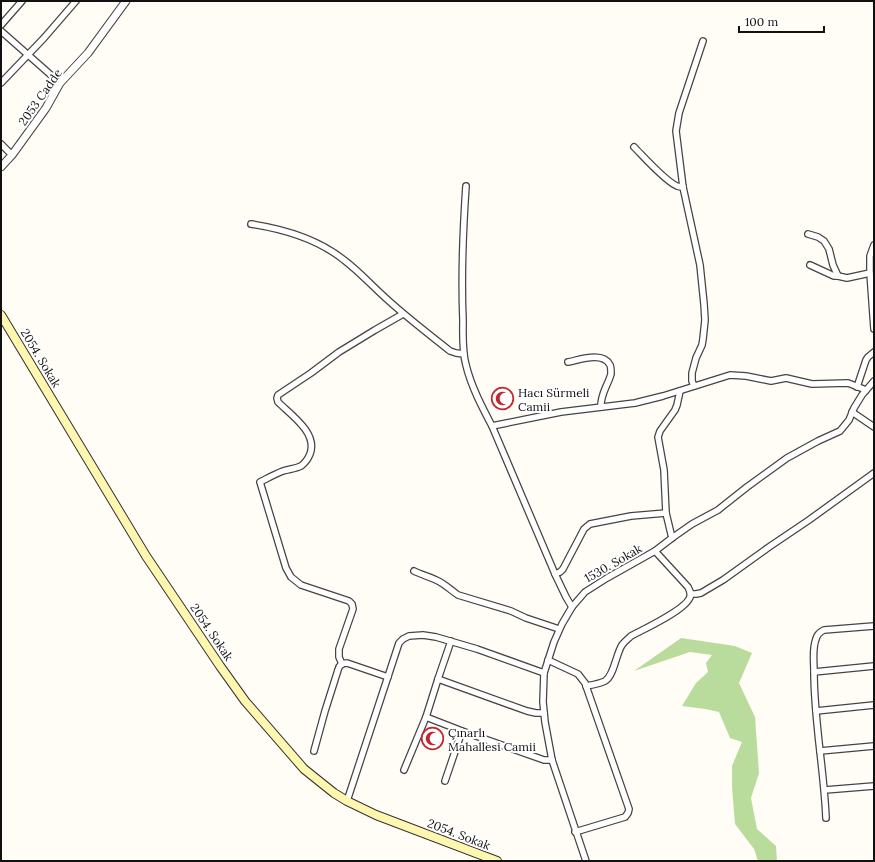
<svg xmlns="http://www.w3.org/2000/svg" width="875" height="862" font-family="Lora,serif">
<style>
.forest{fill:#b9dc9c}
.lines{fill:none;stroke-linecap:round;stroke-linejoin:round}
.minor-casing{stroke:#444;stroke-width:8}
.tertiary-casing{stroke:#444;stroke-width:9}
.secondary-casing{stroke:#333;stroke-width:10}
.minor{stroke:#fff;stroke-width:5.5}
.tertiary{stroke:#fff;stroke-width:7}
.secondary{stroke:#fff6b0;stroke-width:8}
.labels{text-anchor:middle;dominant-baseline:central;stroke-width:4;stroke-linejoin:round;paint-order:stroke}
.street-label{font-size:12px;fill:#111;stroke:#fff}
.poi-label{font-size:12px;fill:#111;stroke:#fff;text-anchor:start}
</style>
<rect width="100%" height="100%" fill="#fffdf5"/>
<!-- forest -->
<polygon class="forest" points="681,638 735,646 752,653 739,683 755,717 759,773 751,798 757,829 776,846 777,861 758,861 754,849 735,824 732,787 732,766 742,742 730,738 719,712 705,709 682,706 696,683 708,672 706,663 712,655 690,652 634,671"/>
<g class="lines">
<defs>
<g id="minor">
<polyline points="1,25 22,1"/>
<polyline points="1,31 60,83"/>
<polyline points="1,83 44,38 76,1"/>
<polyline points="1,144 12,155"/>
<path d="M 634,147 C 643,156 666,182 677,186 C 679,187 681,187 683,187"/>
<path d="M 466,186 C 463,230 461,275 463,320 C 463,334 462,351 466,365 C 471,386 482,407 492,426 L 561,412 L 635,403 L 663,396 L 730,375 L 746,376 L 771,381 L 786,378 L 812,384 L 848,383 L 866,390"/>
<path d="M 251,224 C 284,229 318,239 344,260 C 360,272 374,288 389,301 C 409,319 430,335 450,351 L 456,353 L 464,354"/>
<polyline points="808,234 818,237 824,241 829,249 833,265 838,276 847,278 870,273"/>
<polyline points="874,245 870,256 870,273 874,329"/>
<polyline points="810,265 834,276 838,276"/>
<path d="M 568,362 C 579,360 603,351 610,365 C 611,367 611,371 611,374 C 608,385 600,395 601,407"/>
<polyline points="694,386 692,381 692,373 696,358 702,345 703,339 705,320 704,304 700,265 683,187 676,131 679,113 703,41"/>
<polyline points="857,387 866,360 868,357 874,352"/>
<polyline points="852,412 874,427"/>
<polyline points="492,426 555,574 566,597 572,607"/>
<polyline points="672,538 666,513 664,470 658,437 660,431 675,410 677,405 680,391"/>
<path d="M 414,571 C 422,575 431,577 440,582 C 447,586 452,591 458,595 L 511,611 L 526,618 L 559,629"/>
<polyline points="555,574 560,572 563,569 584,529 590,524 631,516 666,513"/>
<polyline points="691,594 696,594 701,593 723,580 769,547 809,520 874,473"/>
<polyline points="451,641 438,679 426,717 462,731 544,760 552,760"/>
<polyline points="548,660 578,674 585,683 629,809 628,813 625,817 575,832"/>
<path d="M 342,664 L 339,657 L 339,649 L 353,609 L 352,604 L 349,601 L 301,585 L 291,577 L 286,568 L 260,482 C 268,478 275,474 283,471 C 289,469 295,469 301,466 C 305,463 308,459 310,454 C 318,433 291,415 278,402 L 277,398 L 278,395 L 311,373 L 339,352 L 375,330 L 403,314"/>
<polyline points="814,672 874,666"/>
<polyline points="438,679 527,711 536,713 544,713"/>
<path d="M 586,686 C 592,685 599,684 605,681 C 614,676 616,654 622,645 C 625,641 628,639 631,636 C 644,629 683,611 689,599 C 692,595 690,591 688,587 L 655,551"/>
<polyline points="816,711 874,705"/>
<path d="M 314,751 L 325,711 L 338,670 C 339,665 342,663 347,663 L 388,677"/>
<polyline points="820,751 874,746"/>
<polyline points="404,770 426,717"/>
<polyline points="445,781 462,731"/>
<polyline points="825,790 874,786"/>
<polyline points="347,801 399,643 403,639 409,636 423,635 436,637 477,649 544,673"/>
<path d="M 826,818 C 824,769 814,721 814,672 C 814,661 812,649 816,639 C 817,634 820,632 824,630 L 874,626"/>
<polyline points="586,861 552,760 545,722 543,702 544,673 554,642 562,624 572,607 585,592 607,578 655,551 672,538 692,524 718,510 747,487 787,458 818,441 840,431 849,420 854,408 862,395 874,381"/>
</g>
<polyline id="tertiary" points="1,167 12,155 46,108 60,83 88,53 126,1"/>
<polyline id="secondary" points="1,315 146,556 220,666 245,701 304,769 334,793 347,801 376,815 497,861"/>
</defs>
<!-- minor casing -->
<use href="#minor" class="minor-casing"/>
<!-- tertiary casing -->
<use href="#tertiary" class="tertiary-casing"/>
<!-- secondary casing -->
<use href="#secondary" class="secondary-casing"/>
<!-- minor -->
<use href="#minor" class="minor"/>
<!-- tertiary -->
<use href="#tertiary" class="tertiary"/>
<!-- secondary -->
<use href="#secondary" class="secondary"/>
</g>
<!-- icons -->
<defs>
<symbol id="mosque-ring" viewBox="-11 -11 22 22"><circle r="9.5" fill="#fff" stroke="#c4262e" stroke-width="1.5"/><path d="M3.5-4.9A6 6 0 1 0 3.5 4.9A5 5 0 1 1 3.5-4.9Z" fill="#c4262e"/></symbol>
</defs>
<g fill-rule="evenodd">
<use href="#mosque-ring" x="490" y="386" width="25" height="25"/>
<use href="#mosque-ring" x="420" y="726" width="25" height="25"/>
</g>
<g class="labels">
<!-- street labels -->
<g class="street-label">
<text transform="translate(40 97) rotate(-55)">2053 Cadde</text>
<text transform="translate(41 358) rotate(59)">2054. Sokak</text>
<text transform="translate(613 563) rotate(-30)">1530. Sokak</text>
<text transform="translate(212 632) rotate(56)">2054. Sokak</text>
<text transform="translate(459 834) rotate(21)">2054. Sokak</text>
</g>
<!-- poi labels -->
<g class="poi-label">
<text x="518" y="392">Hacı Sürmeli<tspan x="518" dy="14">Camii</tspan></text>
<text x="448" y="732">Çınarlı<tspan x="448" dy="14">Mahallesi Camii</tspan></text>
</g>
</g>
<!-- border -->
<rect width="875" height="862" fill="none" stroke="#111111" stroke-width="4"/>
<!-- scale -->
<path d="M739 26v6h85v-6" fill="none" stroke="#111111" stroke-width="2"/>
<text x="745" y="26" font-size="12" fill="#111111" stroke="#ffffff" stroke-width="3" paint-order="stroke">100 m</text>
</svg>
